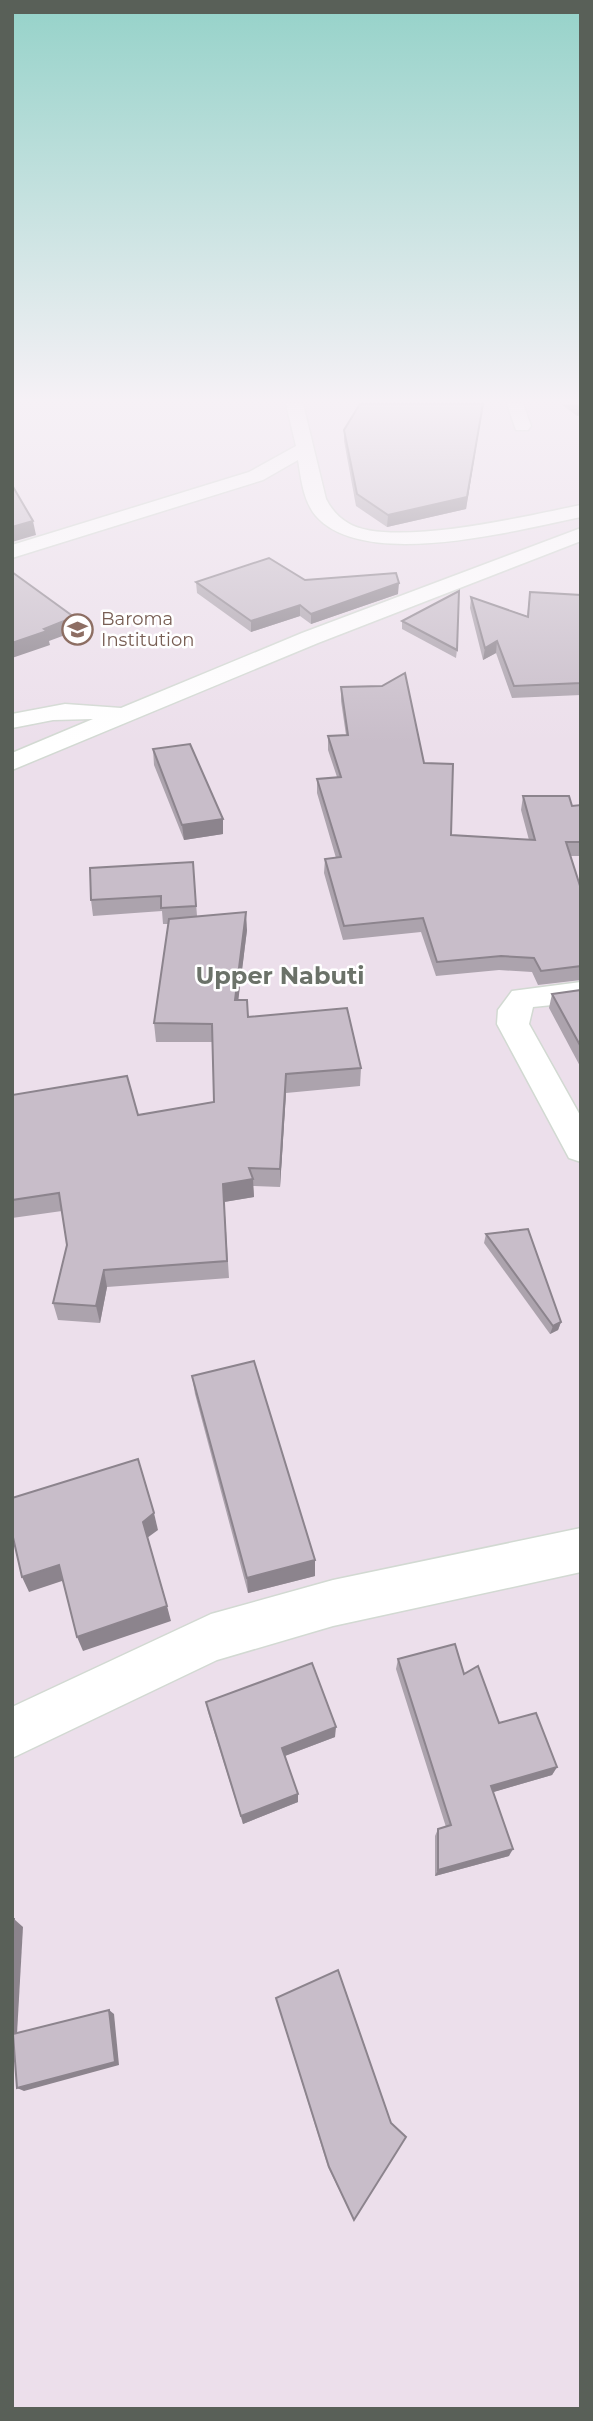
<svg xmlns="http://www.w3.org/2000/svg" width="593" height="2421" font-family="Montserrat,sans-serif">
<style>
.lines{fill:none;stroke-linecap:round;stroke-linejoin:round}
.minor-casing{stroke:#d2d9d2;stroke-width:3}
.minor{fill:#fff;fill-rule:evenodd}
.wall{fill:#aca3ad}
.shaded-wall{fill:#8c848d}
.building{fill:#c8bdc9;stroke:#8c848d;stroke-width:2}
.labels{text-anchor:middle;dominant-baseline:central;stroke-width:5;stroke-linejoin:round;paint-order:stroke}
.far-education-label{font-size:18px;fill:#785e54;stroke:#fff;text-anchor:start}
.quarter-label{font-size:24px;font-weight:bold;fill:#6b7269;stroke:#fff}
</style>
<rect width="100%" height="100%" fill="#ecdfeb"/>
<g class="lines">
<defs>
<g id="minor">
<path d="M 286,404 L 303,404 L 326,499 C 331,509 338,517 348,523 C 390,549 531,515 581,505 L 581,517 C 517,530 364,571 316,516 C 303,501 301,478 298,460 L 263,480 L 12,558 L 12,545 L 249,472 L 296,446 Z"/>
<polygon points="507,404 523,404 531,426 528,430 516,430"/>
<polygon points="581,528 581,541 318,643 12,770 12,753 93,719 53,720 12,728 12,714 65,704 121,708 302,633"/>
<polygon points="581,982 581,1002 533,1007 529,1024 581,1117 581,1162 569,1158 497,1024 498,1010 512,991"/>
<polygon points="581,1528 581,1572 333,1626 217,1660 12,1758 12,1707 211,1614 333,1580"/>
</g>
</defs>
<!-- minor casing -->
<use href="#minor" class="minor-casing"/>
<!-- minor -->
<use href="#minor" class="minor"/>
</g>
<!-- wall -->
<g class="wall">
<polygon points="360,404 483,404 466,509 387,527 356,506 344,441 344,430"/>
<polygon points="561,404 581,404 581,415 577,416"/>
<polygon points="305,580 398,594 311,624 300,616 251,632 197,593 196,582"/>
<polygon points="530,592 581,595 581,695 512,698 496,653 483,660 470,608 471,597 527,616"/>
<polygon points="402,621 457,650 456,658 402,629"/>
<polygon points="341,687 424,763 451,835 529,840 521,810 523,796 572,806 581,805 581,856 570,856 581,889 581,980 538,985 532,972 499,970 436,976 421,932 343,940 324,873 325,859 336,858 317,793 317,779 337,777 328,750 328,736 346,735 341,701"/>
<polygon points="153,749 223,819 223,834 184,840 154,765"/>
<polygon points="193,862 197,916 247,930 238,1000 248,1017 361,1068 360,1086 286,1093 280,1187 253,1186 254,1197 224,1202 229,1278 107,1287 100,1323 58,1320 53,1303 67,1245 62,1211 12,1218 12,1095 138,1115 214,1102 212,1042 156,1042 154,1023 168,924 163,924 162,911 93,916 91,900"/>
<polygon points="581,990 581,1068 549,1008 552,994"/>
<polygon points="486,1234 561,1322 558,1330 550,1334 484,1243"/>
<polygon points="192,1376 315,1576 248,1593 195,1394"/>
<polygon points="398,1659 464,1674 499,1723 557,1767 552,1775 493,1792 509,1856 435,1876 435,1836 438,1829 446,1827 396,1669"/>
<polygon points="206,1702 335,1737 285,1756 298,1794 298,1802 243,1824 208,1712"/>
<polygon points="276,1998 354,2220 328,2167"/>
</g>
<!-- shaded-wall -->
<g class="shaded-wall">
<polygon points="483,404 466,509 387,527 388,515"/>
<polygon points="578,406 581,406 581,415 577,416"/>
<polygon points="33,521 36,535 12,542 12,527"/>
<polygon points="399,583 398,594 311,624 311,614"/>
<polygon points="300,605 300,616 251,632 251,621"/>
<polygon points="74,617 76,631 49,641 50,645 12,658 12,643"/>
<polygon points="497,641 496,653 483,660 485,648"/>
<polygon points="223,819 223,834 184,840 182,825"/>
<polygon points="246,912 247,930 236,1019 235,1000"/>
<polygon points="286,1074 286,1093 280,1187 280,1169"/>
<polygon points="253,1179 254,1197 224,1202 229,1278 223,1184"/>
<polygon points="104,1270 107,1287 100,1323 96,1306"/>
<polygon points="561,1322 558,1330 550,1334 553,1326"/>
<polygon points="154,1513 158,1530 147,1538 143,1522"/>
<polygon points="315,1560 315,1576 248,1593 247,1578"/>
<polygon points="59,1565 65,1580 29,1592 22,1577"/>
<polygon points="167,1606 171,1621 83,1651 77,1637"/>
<polygon points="336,1727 335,1737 282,1757 282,1748"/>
<polygon points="557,1767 552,1775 487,1794 491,1786"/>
<polygon points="298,1794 298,1802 243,1824 241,1816"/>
<polygon points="513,1849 509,1856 435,1876 438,1870"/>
<polygon points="14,1919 23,1927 17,2034 12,2036 12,1957"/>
<polygon points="109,2010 114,2014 119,2065 24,2091 17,2088"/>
</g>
<!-- building -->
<g class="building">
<polygon points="360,404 483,404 467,497 388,515 357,494 344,430"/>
<polygon points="12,485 33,521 12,527"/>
<polygon points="269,558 305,580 396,573 399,583 311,614 300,605 251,621 196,582"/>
<polygon points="12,572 74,617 44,629 47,631 12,643"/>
<polygon points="459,591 457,650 402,621"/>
<polygon points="530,592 581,595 581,683 514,686 497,641 485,648 471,597 528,617"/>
<polygon points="405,673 424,763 453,764 451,835 535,840 523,796 569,796 572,806 581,805 581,842 566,842 581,889 581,966 541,971 534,958 501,956 437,962 423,918 344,926 325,859 341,857 317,779 341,777 328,736 348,735 341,687 382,686"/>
<polygon points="190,744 223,819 182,825 153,749"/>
<polygon points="193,862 196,906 161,908 161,896 91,900 90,868"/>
<polygon points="246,912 235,1000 247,1000 248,1017 347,1008 361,1068 286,1074 280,1169 249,1168 253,1179 223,1184 227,1261 104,1270 96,1306 53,1303 67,1245 59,1193 12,1200 12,1095 127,1076 138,1115 214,1102 212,1024 154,1023 169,919"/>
<polygon points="581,990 581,1047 552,994"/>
<polygon points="528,1229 561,1322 553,1326 486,1234"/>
<polygon points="254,1361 315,1560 247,1578 192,1376"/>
<polygon points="138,1459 154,1513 143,1522 167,1606 77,1637 59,1565 22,1577 12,1533 12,1498"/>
<polygon points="455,1644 464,1674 478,1666 499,1723 536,1713 557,1767 491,1786 513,1849 438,1870 438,1829 451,1825 398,1659"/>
<polygon points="312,1663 336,1727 282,1748 298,1794 241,1816 206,1702"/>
<polygon points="12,1919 14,1919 12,1957"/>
<polygon points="338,1970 391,2123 406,2137 354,2220 329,2167 276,1998"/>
<polygon points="109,2010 115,2062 17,2088 13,2034"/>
</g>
<!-- sky -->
<linearGradient id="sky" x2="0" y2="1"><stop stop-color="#95d2c9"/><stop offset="0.54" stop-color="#f6f1f6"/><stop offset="1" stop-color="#f6f1f6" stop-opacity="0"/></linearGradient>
<rect width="593" height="743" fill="url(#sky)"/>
<!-- icons -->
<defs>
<symbol id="school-ring" viewBox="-11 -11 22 22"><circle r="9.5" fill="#fff" stroke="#8d6e63" stroke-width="1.5"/><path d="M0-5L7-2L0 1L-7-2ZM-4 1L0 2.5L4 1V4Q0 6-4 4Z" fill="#8d6e63"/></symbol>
</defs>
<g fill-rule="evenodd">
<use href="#school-ring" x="60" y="612" width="35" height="35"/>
</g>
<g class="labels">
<!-- far-education labels -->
<g class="far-education-label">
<text x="101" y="619">Baroma<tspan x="101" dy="21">Institution</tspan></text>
</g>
<!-- quarter labels -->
<g class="quarter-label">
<text x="280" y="975">Upper Nabuti</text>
</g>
</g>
<!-- border -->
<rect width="593" height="2421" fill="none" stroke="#596058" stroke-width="28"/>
</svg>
